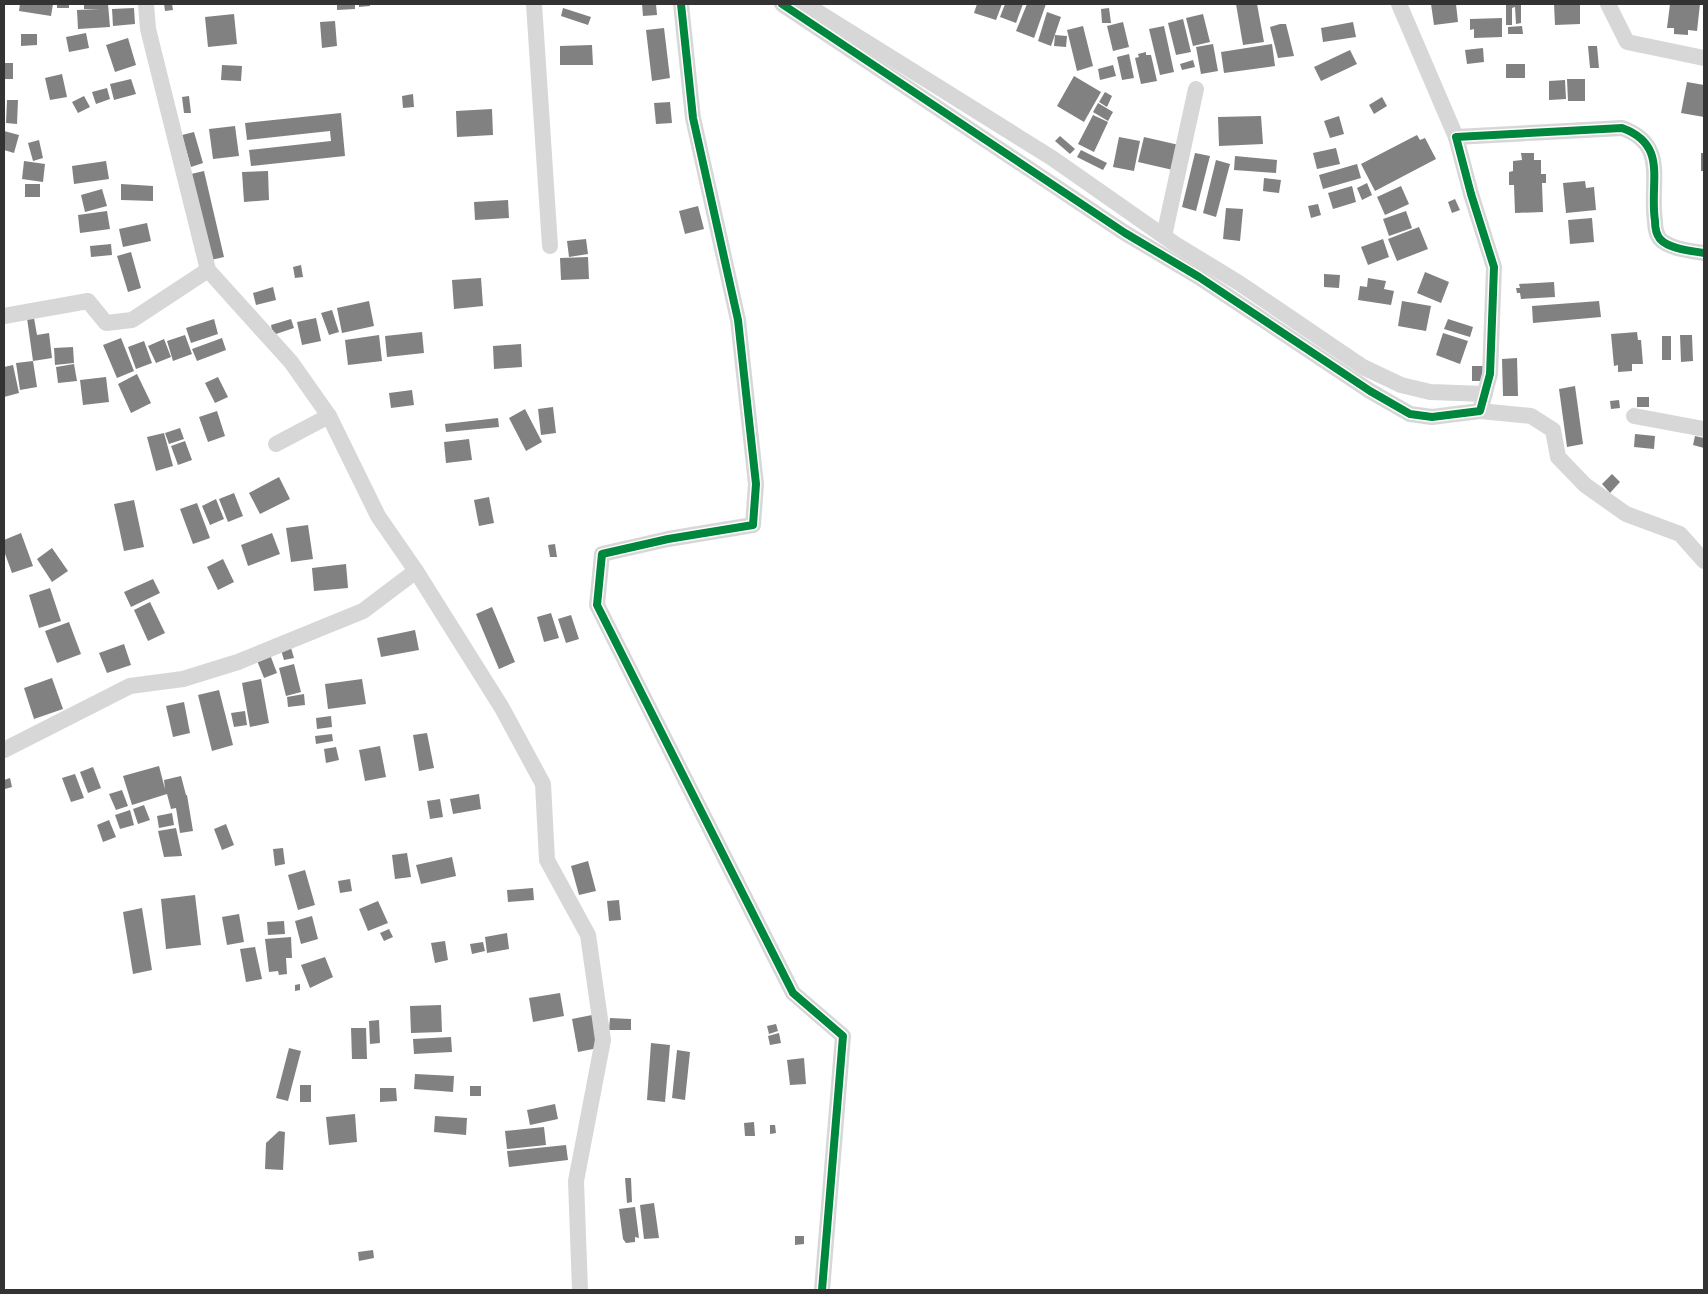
<svg xmlns="http://www.w3.org/2000/svg" width="1708" height="1294" font-family="'Archivo Narrow',sans-serif">
<style>
.building{fill:#818181}
.lines{fill:none;stroke-linecap:round;stroke-linejoin:round}
.minor{stroke:#d7d7d7;stroke-width:16}
.cycleway-casing{stroke:#fff;stroke-width:11}
.cycleway{stroke:#00873e;stroke-width:8}
</style>
<rect width="100%" height="100%" fill="#fff"/>
<!-- building -->
<g class="building">
<polygon points="20,4 53,4 51,16 19,11"/>
<rect x="57" y="4" width="12" height="4"/>
<polygon points="84,4 108,4 110,27 78,29 77,10 100,9 84,9"/>
<polygon points="164,4 172,4 173,10 165,11"/>
<polygon points="337,4 355,4 355,9 337,10"/>
<polygon points="359,4 370,4 370,6 359,7"/>
<polygon points="642,4 656,4 657,15 643,16"/>
<polygon points="977,4 1002,4 996,20 974,13"/>
<polygon points="1005,4 1023,4 1016,23 1000,17"/>
<polygon points="1027,4 1046,4 1034,38 1016,31"/>
<polygon points="1236,4 1257,4 1264,42 1243,45"/>
<polygon points="1431,4 1456,4 1458,22 1434,25"/>
<polygon points="1506,4 1521,4 1521,23 1516,24 1515,7 1512,8 1512,25 1506,25"/>
<polygon points="1554,4 1580,4 1580,24 1555,25"/>
<polygon points="1670,4 1700,4 1697,31 1688,30 1688,35 1674,34 1674,28 1667,28"/>
<polygon points="134,8 135,24 113,26 112,9"/>
<polygon points="563,8 591,17 588,25 561,16"/>
<polygon points="1109,8 1111,23 1102,23 1101,9"/>
<polygon points="1047,12 1061,17 1051,46 1038,41"/>
<polygon points="234,14 237,44 208,47 205,17"/>
<polygon points="1203,14 1210,42 1193,46 1186,18"/>
<polygon points="1502,18 1502,37 1474,38 1474,29 1470,30 1470,19"/>
<polygon points="1183,19 1191,52 1176,55 1168,23"/>
<polygon points="335,21 337,46 322,48 320,22"/>
<polygon points="1123,22 1129,47 1113,51 1107,26"/>
<polygon points="1353,22 1356,37 1323,42 1321,28"/>
<polygon points="1280,24 1286,24 1294,56 1278,58 1270,27"/>
<polygon points="1083,26 1093,66 1077,71 1067,30"/>
<polygon points="1164,26 1174,72 1160,75 1149,29"/>
<polygon points="1522,26 1523,34 1508,34 1508,27"/>
<polygon points="664,28 670,78 652,81 646,30"/>
<polygon points="86,33 89,48 69,52 66,37"/>
<polygon points="21,34 37,34 37,45 21,46"/>
<polygon points="1055,35 1067,36 1066,47 1054,46"/>
<polygon points="128,38 136,65 115,72 106,45"/>
<polygon points="1213,44 1218,71 1201,74 1196,47"/>
<polygon points="1272,44 1275,66 1224,73 1221,52"/>
<polygon points="592,45 593,65 560,65 560,46"/>
<polygon points="1588,46 1597,46 1599,68 1590,68"/>
<polygon points="1483,48 1484,62 1467,64 1465,50"/>
<polygon points="1350,50 1357,64 1321,81 1314,67"/>
<polygon points="1146,52 1146,55 1151,55 1157,81 1141,84 1135,58 1139,57 1138,54"/>
<polygon points="1129,54 1134,78 1122,80 1117,57"/>
<polygon points="1193,60 1195,67 1182,70 1180,64"/>
<rect x="4" y="63" width="9" height="16"/>
<rect x="1506" y="64" width="19" height="14"/>
<polygon points="222,65 242,66 241,81 221,80"/>
<polygon points="1113,65 1116,76 1100,80 1098,69"/>
<polygon points="62,74 67,97 50,100 45,78"/>
<polygon points="1074,76 1101,92 1084,122 1057,106"/>
<polygon points="131,79 136,94 114,100 110,84"/>
<polygon points="1567,79 1585,79 1585,101 1568,101"/>
<polygon points="1565,80 1566,99 1549,100 1549,81"/>
<polygon points="1687,82 1704,85 1704,117 1681,113"/>
<polygon points="107,88 110,99 96,104 92,92"/>
<polygon points="1105,92 1112,96 1107,107 1099,102"/>
<polygon points="413,94 414,107 403,108 402,96"/>
<polygon points="84,96 90,107 78,113 72,102"/>
<polygon points="189,96 191,113 184,113 182,97"/>
<polygon points="1382,97 1387,106 1374,114 1369,105"/>
<polygon points="7,100 18,100 17,124 6,123"/>
<polygon points="670,102 672,123 656,124 654,103"/>
<polygon points="1098,103 1113,112 1108,121 1093,112"/>
<polygon points="492,109 493,135 457,137 456,111"/>
<polygon points="341,113 345,156 251,166 249,150 331,141 330,131 247,140 245,123"/>
<polygon points="1093,115 1108,122 1094,152 1078,144"/>
<polygon points="1261,116 1263,144 1219,146 1218,117"/>
<polygon points="1339,116 1344,134 1330,138 1324,121"/>
<polygon points="235,126 239,156 213,159 209,129"/>
<polygon points="4,131 19,135 14,153 4,150"/>
<polygon points="194,132 203,163 191,167 182,135"/>
<polygon points="1417,135 1420,140 1425,138 1436,159 1375,191 1361,164"/>
<polygon points="1060,136 1075,149 1070,154 1055,141"/>
<polygon points="1119,137 1140,141 1134,171 1113,167"/>
<polygon points="1144,137 1179,145 1173,170 1138,162"/>
<polygon points="39,140 43,158 33,161 28,143"/>
<polygon points="1336,148 1340,164 1317,169 1313,153"/>
<polygon points="1081,150 1107,163 1103,170 1077,157"/>
<polygon points="1195,153 1210,156 1196,211 1182,207"/>
<polygon points="1521,153 1534,153 1534,160 1541,160 1541,174 1546,174 1546,183 1542,183 1543,212 1515,213 1514,185 1509,185 1509,172 1513,171 1513,161 1522,160"/>
<rect x="1701" y="153" width="3" height="18"/>
<polygon points="1235,156 1277,160 1276,173 1234,170"/>
<polygon points="1216,160 1230,164 1216,217 1203,213"/>
<polygon points="24,161 45,164 43,182 22,179"/>
<polygon points="106,161 109,179 74,184 72,166"/>
<polygon points="1357,164 1361,178 1323,189 1319,175"/>
<polygon points="204,171 224,257 211,260 191,174"/>
<polygon points="268,171 269,200 244,202 242,172"/>
<polygon points="1264,178 1281,180 1279,193 1263,191"/>
<polygon points="1585,181 1586,188 1594,187 1596,210 1566,213 1563,183"/>
<polygon points="1367,183 1372,195 1362,200 1357,188"/>
<rect x="25" y="184" width="15" height="13"/>
<polygon points="121,184 153,186 153,201 121,200"/>
<polygon points="1352,186 1356,202 1333,209 1328,193"/>
<polygon points="1401,186 1409,204 1385,215 1377,197"/>
<polygon points="102,189 107,206 85,212 81,195"/>
<polygon points="1455,199 1460,210 1452,213 1448,202"/>
<polygon points="508,200 509,218 475,220 474,202"/>
<polygon points="1318,204 1321,215 1311,218 1308,206"/>
<polygon points="698,206 704,229 685,234 679,211"/>
<polygon points="1226,208 1243,209 1240,241 1223,239"/>
<polygon points="107,211 110,229 80,233 78,215"/>
<polygon points="1406,211 1412,228 1389,236 1383,219"/>
<polygon points="1592,218 1594,242 1570,244 1568,220"/>
<polygon points="147,223 151,241 123,247 119,229"/>
<polygon points="1419,227 1428,249 1397,261 1388,239"/>
<polygon points="586,239 588,254 569,257 567,241"/>
<polygon points="1383,239 1389,257 1368,265 1361,247"/>
<polygon points="111,244 112,255 91,257 90,246"/>
<polygon points="131,252 141,288 128,292 117,256"/>
<polygon points="588,257 589,279 561,280 560,258"/>
<polygon points="301,265 303,277 295,278 293,267"/>
<polygon points="1425,272 1449,282 1441,303 1417,293"/>
<polygon points="1324,274 1340,275 1339,288 1324,287"/>
<polygon points="481,278 483,306 454,309 452,280"/>
<polygon points="1368,278 1386,281 1384,289 1394,291 1391,305 1358,300 1360,286 1367,287"/>
<polygon points="1554,282 1555,297 1521,299 1520,293 1517,293 1516,288 1520,288 1519,284"/>
<polygon points="273,287 276,300 256,305 253,293"/>
<polygon points="369,301 374,326 342,333 337,308"/>
<polygon points="1402,301 1431,306 1426,331 1398,326"/>
<polygon points="1599,301 1601,317 1533,323 1532,306"/>
<polygon points="332,310 339,332 329,335 321,313"/>
<polygon points="27,318 34,318 37,335 49,333 52,358 33,361 37,387 20,390 16,363 33,361"/>
<polygon points="316,318 321,341 302,345 297,322"/>
<polygon points="214,319 218,334 191,343 186,328"/>
<polygon points="291,319 294,328 273,335 271,325"/>
<polygon points="1448,319 1473,327 1470,337 1444,329"/>
<polygon points="422,332 424,353 387,357 385,336"/>
<polygon points="1637,332 1638,340 1641,340 1643,364 1632,364 1632,371 1618,372 1618,365 1614,366 1611,334"/>
<polygon points="1443,333 1468,341 1460,364 1436,355"/>
<polygon points="185,335 192,354 173,361 167,341"/>
<polygon points="379,335 382,361 348,365 345,340"/>
<polygon points="1680,335 1692,335 1693,361 1681,362"/>
<rect x="1662" y="336" width="9" height="24"/>
<polygon points="121,338 134,371 117,378 103,345"/>
<polygon points="222,338 226,350 197,361 192,349"/>
<polygon points="164,339 171,357 156,363 148,346"/>
<polygon points="144,341 152,363 136,369 128,347"/>
<polygon points="521,344 522,367 494,369 493,346"/>
<polygon points="73,347 74,363 55,365 54,348"/>
<polygon points="1517,358 1518,396 1503,396 1502,359"/>
<polygon points="74,364 77,381 58,383 56,367"/>
<polygon points="13,365 19,393 4,397 4,367"/>
<polygon points="1472,366 1483,366 1484,381 1472,381"/>
<polygon points="137,374 151,403 131,413 118,384"/>
<polygon points="106,377 109,402 83,405 80,380"/>
<polygon points="218,377 228,397 215,403 205,383"/>
<polygon points="1575,386 1583,444 1567,447 1559,389"/>
<polygon points="412,390 414,405 391,408 389,393"/>
<rect x="1637" y="397" width="12" height="10"/>
<polygon points="1619,400 1620,408 1611,409 1610,401"/>
<polygon points="553,407 556,433 541,435 538,409"/>
<polygon points="525,409 542,442 526,451 509,418"/>
<polygon points="217,411 225,436 208,442 199,417"/>
<polygon points="498,418 499,427 446,432 445,424"/>
<polygon points="180,428 184,439 169,444 165,433"/>
<polygon points="164,433 173,466 156,471 147,437"/>
<polygon points="1635,434 1655,436 1654,449 1634,447"/>
<polygon points="1695,436 1704,438 1704,448 1693,445"/>
<polygon points="469,439 472,460 446,463 444,442"/>
<polygon points="185,441 192,460 178,465 171,446"/>
<polygon points="1612,474 1620,482 1610,493 1602,484"/>
<polygon points="279,477 290,499 260,514 249,493"/>
<polygon points="234,493 243,516 228,522 219,499"/>
<polygon points="489,497 494,523 479,526 474,500"/>
<polygon points="216,499 224,519 210,525 202,506"/>
<polygon points="134,500 144,547 124,551 114,504"/>
<polygon points="197,503 210,538 193,544 180,509"/>
<polygon points="308,525 313,559 291,562 286,528"/>
<polygon points="21,533 33,566 12,573 4,551 4,540"/>
<polygon points="272,533 280,554 248,566 241,545"/>
<polygon points="555,544 557,557 550,557 548,545"/>
<polygon points="52,548 68,571 52,582 37,559"/>
<polygon points="223,559 234,582 218,590 207,567"/>
<polygon points="346,564 348,588 314,591 312,568"/>
<polygon points="153,579 160,593 131,607 124,592"/>
<polygon points="50,588 61,621 39,628 29,595"/>
<polygon points="150,602 165,633 148,641 134,610"/>
<polygon points="492,607 515,662 499,669 476,614"/>
<polygon points="551,613 559,638 544,642 537,617"/>
<polygon points="571,615 579,639 566,643 558,619"/>
<polygon points="69,622 81,654 57,663 45,631"/>
<polygon points="415,630 419,650 381,657 377,638"/>
<polygon points="124,644 131,665 107,673 99,653"/>
<polygon points="291,648 294,658 284,660 281,650"/>
<polygon points="269,652 277,673 264,678 256,658"/>
<polygon points="294,664 301,692 286,696 279,668"/>
<polygon points="52,678 63,709 34,719 24,688"/>
<polygon points="261,679 269,723 250,727 242,683"/>
<polygon points="362,679 366,704 328,709 325,684"/>
<polygon points="219,690 233,745 212,751 198,695"/>
<polygon points="304,694 305,705 288,707 287,697"/>
<polygon points="184,702 190,733 173,737 166,706"/>
<polygon points="245,711 247,725 234,727 231,713"/>
<polygon points="331,716 332,727 317,729 316,718"/>
<polygon points="427,733 434,768 419,771 413,735"/>
<polygon points="332,734 333,741 316,744 315,736"/>
<polygon points="380,746 386,777 365,781 359,750"/>
<polygon points="336,747 339,760 326,763 324,749"/>
<polygon points="159,766 165,789 164,780 181,776 186,795 187,795 193,831 180,833 176,808 171,809 167,794 132,805 123,776"/>
<polygon points="93,767 101,788 88,793 80,772"/>
<polygon points="75,774 84,798 71,802 62,778"/>
<polygon points="10,778 12,787 5,789 4,780"/>
<polygon points="122,790 128,806 116,810 109,794"/>
<polygon points="479,794 481,809 453,814 450,799"/>
<polygon points="440,799 443,817 430,819 427,801"/>
<polygon points="144,805 150,820 138,824 133,809"/>
<polygon points="130,810 134,825 120,829 115,815"/>
<polygon points="172,813 174,825 159,828 157,816"/>
<polygon points="109,820 116,837 103,842 97,825"/>
<polygon points="226,824 234,845 222,850 214,829"/>
<polygon points="176,828 182,856 164,857 158,831"/>
<polygon points="283,848 285,864 275,866 273,849"/>
<polygon points="407,853 411,877 395,879 392,855"/>
<polygon points="452,857 456,876 421,884 416,865"/>
<polygon points="588,861 596,891 579,895 571,866"/>
<polygon points="305,870 315,905 298,910 288,875"/>
<polygon points="350,879 352,891 340,893 338,881"/>
<polygon points="533,888 534,900 508,902 507,890"/>
<polygon points="195,895 201,945 166,949 161,899"/>
<polygon points="619,900 621,920 609,921 607,901"/>
<polygon points="378,901 388,923 368,931 359,909"/>
<polygon points="142,908 152,970 133,974 123,912"/>
<polygon points="239,914 244,942 227,945 222,917"/>
<polygon points="312,916 318,939 301,944 295,921"/>
<polygon points="284,921 285,934 268,935 267,922"/>
<polygon points="389,929 393,937 384,941 380,933"/>
<polygon points="507,933 509,949 487,953 485,937"/>
<polygon points="291,937 292,958 286,958 287,974 279,975 278,971 269,972 265,939"/>
<polygon points="445,941 448,960 435,963 431,943"/>
<polygon points="483,942 485,951 472,954 470,944"/>
<polygon points="255,947 262,979 246,982 240,949"/>
<polygon points="325,957 333,977 310,988 301,965"/>
<polygon points="300,984 300,990 295,991 295,985"/>
<polygon points="560,993 564,1016 533,1022 529,998"/>
<polygon points="441,1005 442,1032 411,1033 410,1006"/>
<polygon points="592,1015 598,1048 578,1052 572,1019"/>
<polygon points="610,1018 631,1019 631,1030 609,1030"/>
<polygon points="379,1020 380,1043 370,1044 369,1021"/>
<polygon points="776,1024 778,1031 769,1034 767,1026"/>
<polygon points="351,1028 366,1028 367,1059 352,1059"/>
<polygon points="779,1033 781,1043 770,1045 768,1036"/>
<polygon points="451,1037 452,1052 414,1054 413,1039"/>
<polygon points="651,1043 670,1045 665,1102 647,1100"/>
<polygon points="289,1048 301,1051 288,1101 276,1098"/>
<polygon points="677,1050 690,1052 685,1100 672,1098"/>
<polygon points="804,1058 806,1084 790,1085 787,1060"/>
<polygon points="415,1074 454,1076 453,1092 414,1089"/>
<rect x="300" y="1085" width="11" height="17"/>
<rect x="470" y="1086" width="11" height="10"/>
<polygon points="380,1088 396,1088 397,1101 380,1102"/>
<polygon points="555,1104 558,1119 530,1125 527,1110"/>
<polygon points="355,1114 357,1142 329,1145 326,1117"/>
<polygon points="435,1116 467,1118 466,1135 434,1132"/>
<polygon points="754,1122 755,1136 745,1136 744,1123"/>
<polygon points="770,1125 775,1125 776,1133 770,1134"/>
<polygon points="544,1127 546,1145 507,1149 505,1131"/>
<polygon points="279,1131 285,1132 283,1170 265,1169 266,1143"/>
<polygon points="566,1145 568,1160 509,1167 507,1151"/>
<polygon points="625,1178 631,1178 632,1202 627,1203"/>
<polygon points="654,1203 659,1238 644,1239 640,1205"/>
<polygon points="635,1207 639,1238 635,1237 635,1242 626,1243 623,1239 619,1209"/>
<polygon points="795,1236 804,1236 804,1244 795,1245"/>
<polygon points="373,1250 374,1258 359,1261 358,1252"/>
</g>
<g class="lines">
<!-- minor -->
<g class="minor">
<polyline points="146,4 148,29 208,270 291,362 329,416 378,516 416,571 502,708 543,784 547,860 588,935 603,1040 576,1181 580,1290"/>
<polyline points="534,4 550,246"/>
<polyline points="681,4 693,118 738,320 756,484 753,525 668,539 602,554 597,605 793,993 843,1036 822,1290"/>
<path d="M 782,4 L 1125,233 L 1199,277 L 1370,391 L 1410,414 L 1432,417 L 1480,411 L 1490,374 L 1494,267 L 1471,194 L 1456,137 L 1622,128 C 1669,145 1649,182 1655,221 C 1655,226 1656,234 1660,239 C 1669,249 1692,251 1704,253"/>
<polyline points="805,4 1052,158 1175,244 1239,283 1363,367 1401,385 1430,392 1485,394"/>
<polyline points="1399,4 1456,137"/>
<polyline points="1608,4 1627,42 1704,58"/>
<polyline points="1164,236 1196,89"/>
<polyline points="4,316 88,301 106,323 132,320 208,270"/>
<polyline points="1480,411 1531,416 1553,430 1558,457 1585,485 1626,514 1680,534 1704,561"/>
<polyline points="1634,416 1704,429"/>
<polyline points="276,444 329,416"/>
<polyline points="4,750 130,686 183,679 238,662 363,611 416,571"/>
</g>
<defs>
<g id="cycleway">
<polyline points="681,4 693,118 738,320 756,484 753,525 668,539 602,554 597,605 793,993 843,1036 822,1290"/>
<path d="M 782,4 L 1125,233 L 1199,277 L 1370,391 L 1410,414 L 1432,417 L 1480,411 L 1490,374 L 1494,267 L 1471,194 L 1456,137 L 1622,128 C 1669,145 1649,182 1655,221 C 1655,226 1656,234 1660,239 C 1669,249 1692,251 1704,253"/>
</g>
</defs>
<!-- cycleway casing -->
<use href="#cycleway" class="cycleway-casing"/>
<!-- cycleway -->
<use href="#cycleway" class="cycleway"/>
</g>
<!-- border -->
<rect width="1708" height="1294" fill="none" stroke="#333333" stroke-width="10"/>
</svg>
